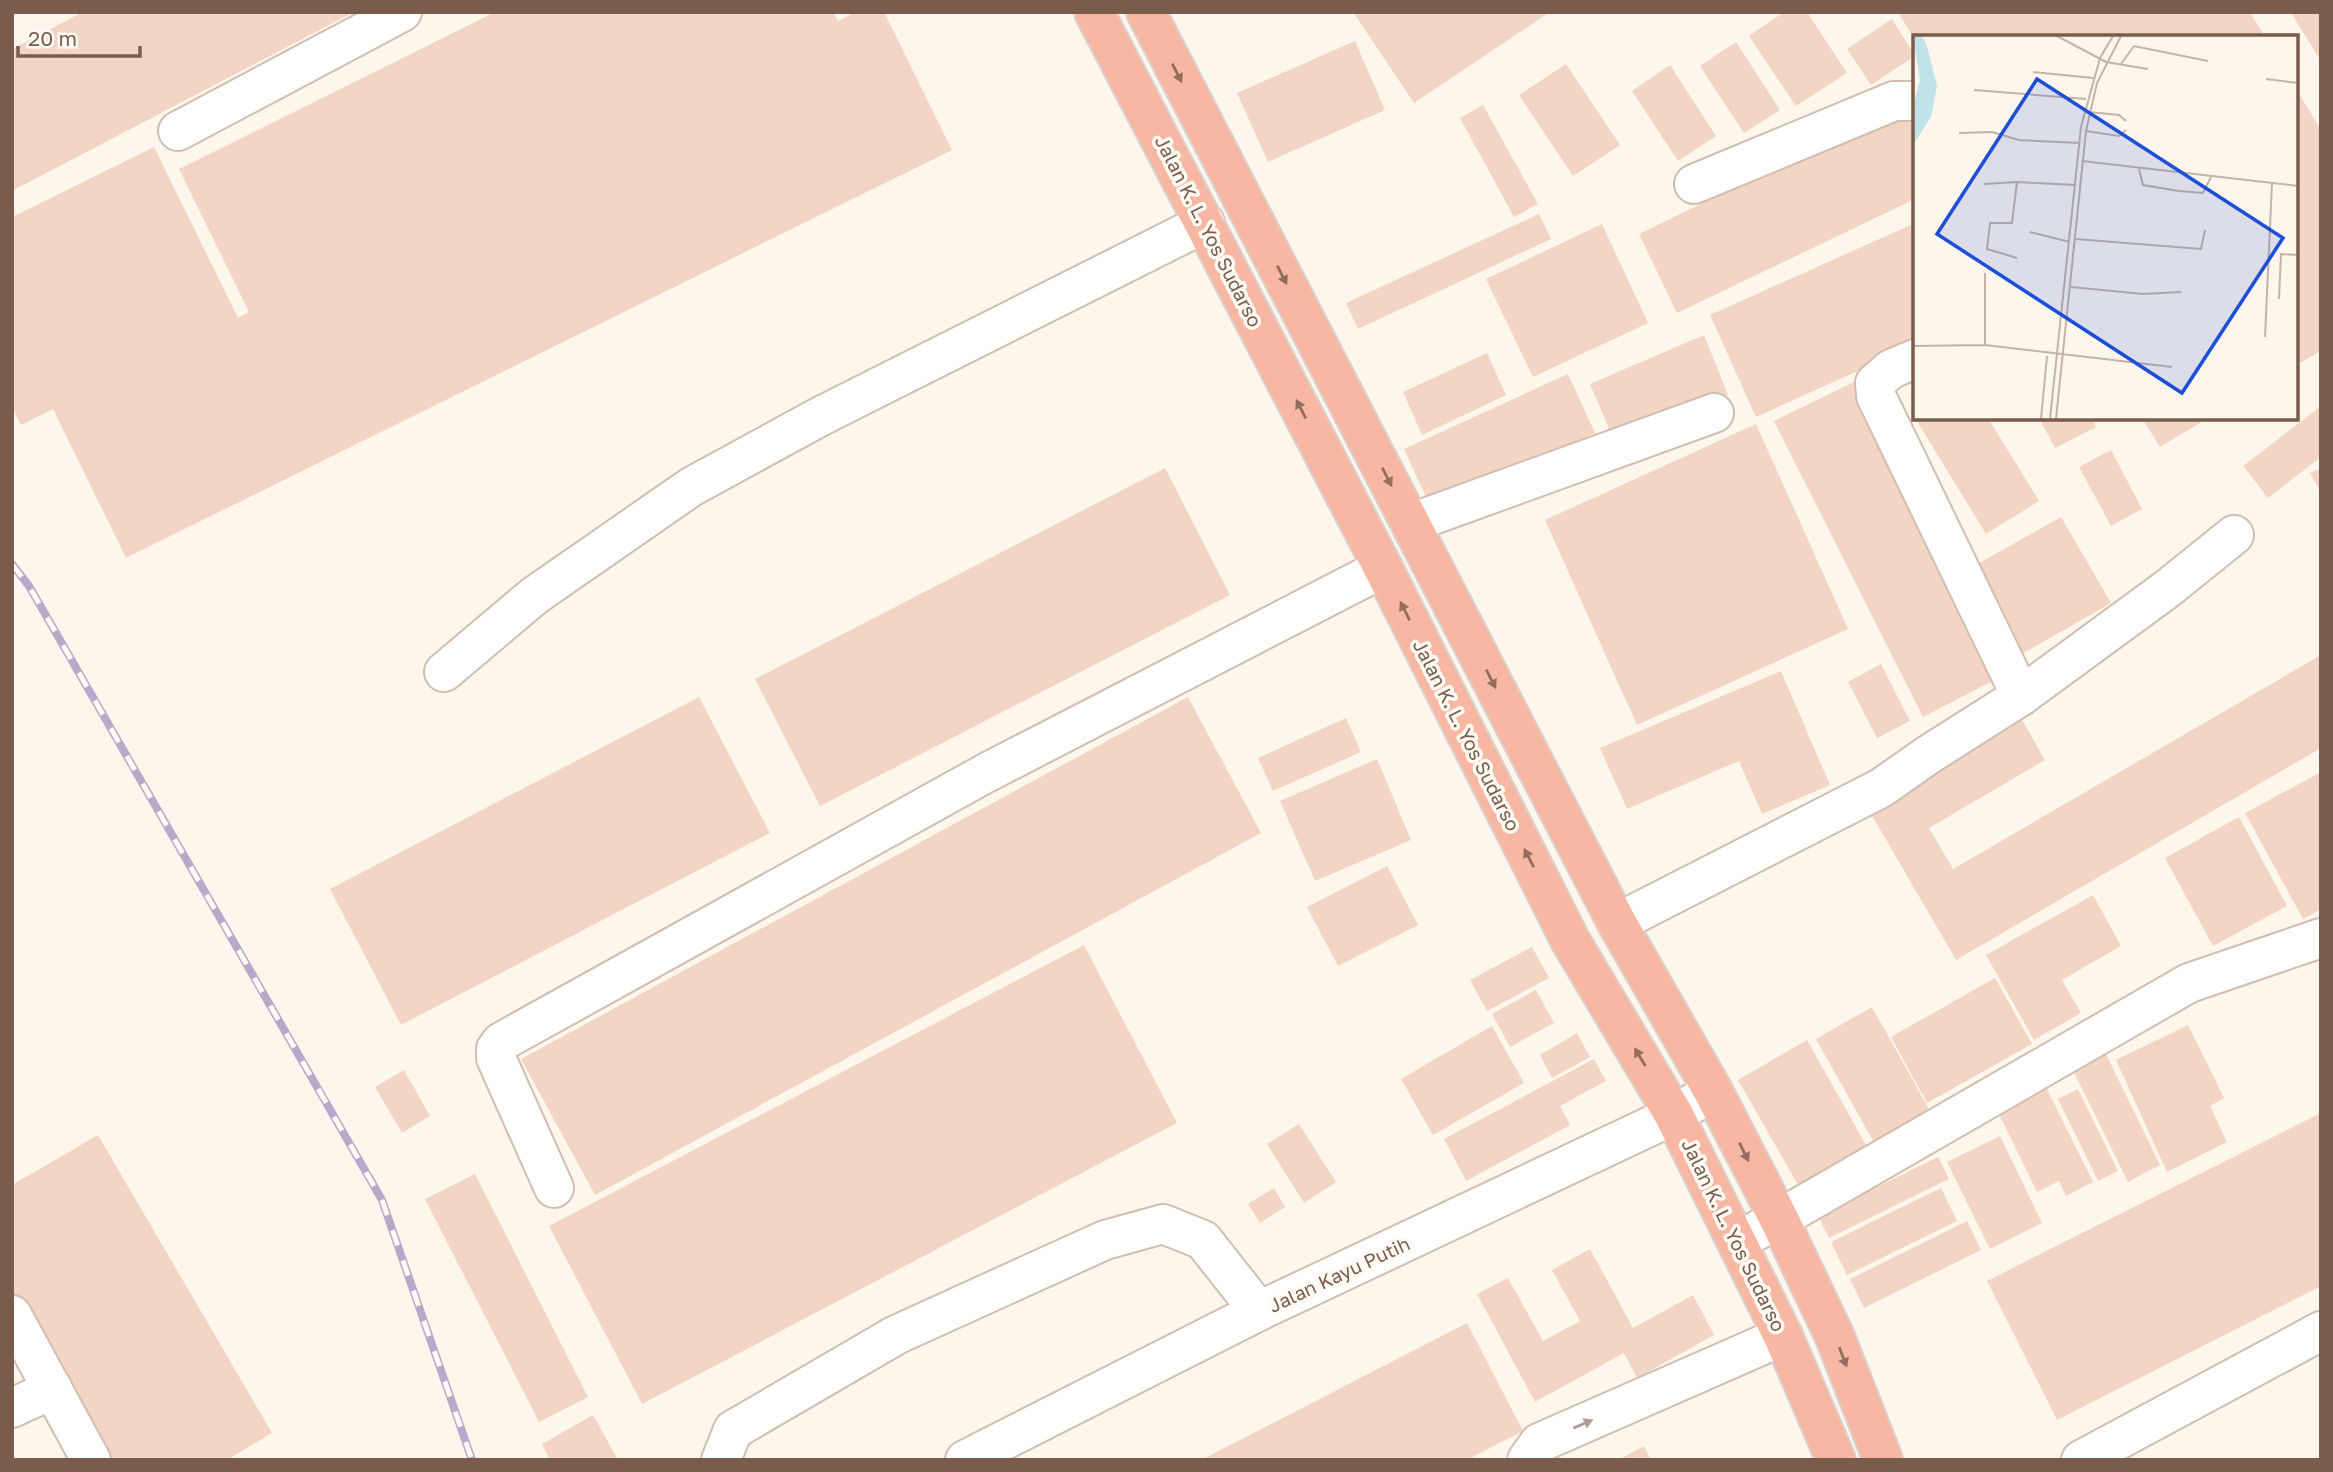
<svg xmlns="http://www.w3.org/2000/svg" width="2333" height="1472" font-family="'Golos Text',sans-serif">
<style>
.building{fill:#f3d5c3}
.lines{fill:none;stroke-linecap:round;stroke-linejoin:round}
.minor-casing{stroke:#d1beb0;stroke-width:42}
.highway-casing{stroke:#dad1cd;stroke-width:42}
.minor{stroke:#fff;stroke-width:38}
.highway{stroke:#f7b7a3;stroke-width:38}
.rail-casing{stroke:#b9a8c9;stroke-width:8}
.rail{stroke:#fffaf3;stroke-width:5;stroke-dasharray:16;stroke-linecap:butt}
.oneway{fill:#936e5e}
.oneway2{fill:#af9d94}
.labels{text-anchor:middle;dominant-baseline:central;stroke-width:7;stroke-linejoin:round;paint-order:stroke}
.street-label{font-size:19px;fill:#7a5c4d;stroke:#fffaf3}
.inset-road{fill:none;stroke:#c5b3a7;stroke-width:2}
.view{fill:#1d4ed8;fill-opacity:0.15;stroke:#1d4ed8;stroke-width:3.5}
.inset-edge{fill:none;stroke:#7a5c4d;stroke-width:3.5}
</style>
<rect width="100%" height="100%" fill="#fdf6ec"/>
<!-- building -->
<g class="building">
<polygon points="83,12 354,12 12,191 12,49"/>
<polygon points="495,12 833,12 838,21 856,12 884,12 952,150 126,558 53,409 21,425 12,407 12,217 154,147 238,318 249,312 179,169"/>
<polygon points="1353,12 1550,12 1414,103"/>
<polygon points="1784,12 1807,12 1847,73 1796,106 1749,36"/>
<polygon points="1898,12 2250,12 2265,37 1913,37"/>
<polygon points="2291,12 2321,12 2321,61 2304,34"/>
<polygon points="1892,19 1915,56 1871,85 1847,49"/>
<polygon points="1355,41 1385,110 1268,162 1237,93"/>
<polygon points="1736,42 1780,110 1744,133 1700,66"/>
<polygon points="1566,64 1620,145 1573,176 1519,95"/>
<polygon points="1670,65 1716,136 1678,161 1632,91"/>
<polygon points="2296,89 2321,130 2321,351 2296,365"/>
<polygon points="1912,102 1915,107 1915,199 1677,313 1639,234"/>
<polygon points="1483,105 1538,204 1514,217 1460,118"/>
<polygon points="1539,214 1551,239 1358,329 1346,303"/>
<polygon points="1915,223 1915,345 1756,417 1710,315"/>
<polygon points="1602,224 1648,323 1533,377 1486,279"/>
<polygon points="1704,335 1728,395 1615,443 1590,384"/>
<polygon points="1487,353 1506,395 1422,435 1403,392"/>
<polygon points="1568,374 1595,433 1431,508 1404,449"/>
<polygon points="1856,381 2004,675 1923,717 1774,421"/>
<polygon points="2321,406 2321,457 2268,498 2243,466"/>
<polygon points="1915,418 1988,418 2039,501 1986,534"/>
<polygon points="2039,418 2092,418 2096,427 2055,448"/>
<polygon points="2142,418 2208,418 2160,447"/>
<polygon points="1756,424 1848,629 1637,725 1545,520"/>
<polygon points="2111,450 2142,509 2111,526 2079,467"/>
<polygon points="1165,468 1230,595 820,806 755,679"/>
<polygon points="2321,468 2321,493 2310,473"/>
<polygon points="2061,517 2111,603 2015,658 1965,571"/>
<polygon points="2321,655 2321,748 1956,960 1867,807 2021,718 2045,760 1929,828 1953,869"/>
<polygon points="1881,664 1910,721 1877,738 1848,682"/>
<polygon points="1781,671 1830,785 1762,814 1739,761 1627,809 1600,748"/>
<polygon points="699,697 770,833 401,1025 330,889"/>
<polygon points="1188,697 1261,833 595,1195 521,1059"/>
<polygon points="1346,718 1361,752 1273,791 1258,758"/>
<polygon points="1377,759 1411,840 1315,881 1280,801"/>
<polygon points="2321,772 2321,909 2303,919 2245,813"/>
<polygon points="2239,817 2287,906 2213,946 2165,858"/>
<polygon points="1387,866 1418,925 1338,966 1307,907"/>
<polygon points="2093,895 2121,946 2062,980 2081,1013 2034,1040 1986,955"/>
<polygon points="1084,945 1177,1123 642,1404 549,1226"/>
<polygon points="1532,947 1549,978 1487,1011 1470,980"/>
<polygon points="1995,978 2032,1044 1927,1103 1891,1037"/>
<polygon points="1536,990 1554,1023 1510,1047 1492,1014"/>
<polygon points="1872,1007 1931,1113 1875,1144 1816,1039"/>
<polygon points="2188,1025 2224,1098 2210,1106 2227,1142 2167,1172 2116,1060"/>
<polygon points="1492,1026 1524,1083 1433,1135 1401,1079"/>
<polygon points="1577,1033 1590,1057 1552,1078 1540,1055"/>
<polygon points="1807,1040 1870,1152 1801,1190 1738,1080"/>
<polygon points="2104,1050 2160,1165 2128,1182 2071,1066"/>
<polygon points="1594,1059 1606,1081 1560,1106 1570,1125 1466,1181 1444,1139"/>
<polygon points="404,1070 430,1116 402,1133 375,1087"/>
<polygon points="2044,1083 2093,1182 2066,1196 2059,1181 2037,1192 1996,1108"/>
<polygon points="2078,1089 2118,1171 2098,1181 2058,1099"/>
<polygon points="2321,1113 2321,1286 2057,1420 1987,1281"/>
<polygon points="1299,1124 1336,1182 1304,1203 1267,1144"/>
<polygon points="98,1135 272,1433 227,1460 108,1460 12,1295 12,1185"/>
<polygon points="2000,1136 2042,1223 1990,1249 1947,1162"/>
<polygon points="1938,1157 1949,1179 1829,1238 1818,1216"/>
<polygon points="475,1174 588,1397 539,1422 425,1199"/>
<polygon points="1274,1188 1285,1207 1260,1223 1248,1204"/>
<polygon points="1941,1188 1957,1221 1847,1275 1831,1242"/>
<polygon points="1967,1221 1981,1250 1864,1308 1850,1279"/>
<polygon points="1590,1249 1633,1328 1693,1295 1714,1335 1637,1378 1624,1353 1535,1402 1477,1294 1508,1278 1543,1341 1580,1321 1552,1270"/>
<polygon points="1467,1323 1523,1431 1467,1460 1201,1460"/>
<polygon points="593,1415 618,1460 550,1460 542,1444"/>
<polygon points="1644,1446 1651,1460 1618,1460"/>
</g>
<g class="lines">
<defs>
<g id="minor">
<polyline points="178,131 402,12"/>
<polyline points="1694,184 1894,101 1915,101"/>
<polyline points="1411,523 1714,413"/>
<polyline points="444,672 534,596 691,487 821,416 1205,223"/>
<polyline points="2021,696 2167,589 2234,535"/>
<polyline points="1617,923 1881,788 1928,755 2021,696 1876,396 1875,383 1891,369 1915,359"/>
<polyline points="554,1188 496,1058 496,1049 501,1042 986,773 1383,568"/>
<polyline points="1737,1241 1779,1219 2189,983 2321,938"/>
<polyline points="12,1315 91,1460"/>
<polyline points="12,1408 53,1389"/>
<polyline points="721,1460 733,1430 896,1335 1105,1240 1163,1224 1203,1240 1259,1311"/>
<polyline points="965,1460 1259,1311 1674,1115 1713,1091"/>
<polyline points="1527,1460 1539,1443 1783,1336"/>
<polyline points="2081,1460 2321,1331"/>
</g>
<g id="highway">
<polyline points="1094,12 1383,568 1570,940 1674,1115 1783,1336 1836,1460"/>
<polyline points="1146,12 1617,923 1713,1091 1779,1219 1835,1337 1883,1460"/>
</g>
</defs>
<!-- minor casing -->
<use href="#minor" class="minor-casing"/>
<!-- highway casing -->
<use href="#highway" class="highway-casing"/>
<!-- minor -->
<use href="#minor" class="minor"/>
<!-- highway -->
<use href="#highway" class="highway"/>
<defs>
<polyline id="rail" points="12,564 29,586 382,1200 472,1460"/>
</defs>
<!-- rail casing -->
<use href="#rail" class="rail-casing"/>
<!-- rail -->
<use href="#rail" class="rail"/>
</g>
<!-- one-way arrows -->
<defs><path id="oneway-solid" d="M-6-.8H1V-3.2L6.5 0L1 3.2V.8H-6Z" transform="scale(1.75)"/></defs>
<g class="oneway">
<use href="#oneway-solid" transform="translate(1177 73) rotate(63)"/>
<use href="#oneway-solid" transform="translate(1282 275) rotate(63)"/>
<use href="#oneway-solid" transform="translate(1301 409) rotate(-117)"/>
<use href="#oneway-solid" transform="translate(1387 477) rotate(63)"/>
<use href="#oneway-solid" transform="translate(1405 611) rotate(-117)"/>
<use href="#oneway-solid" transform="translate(1491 679) rotate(63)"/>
<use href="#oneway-solid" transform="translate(1529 858) rotate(-117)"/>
<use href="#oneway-solid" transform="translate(1640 1057) rotate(-121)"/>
<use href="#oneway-solid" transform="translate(1744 1152) rotate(63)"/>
<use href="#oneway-solid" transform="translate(1843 1357) rotate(69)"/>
</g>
<use class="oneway2" href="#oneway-solid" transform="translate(1583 1424) rotate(-23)"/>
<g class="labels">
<!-- street labels -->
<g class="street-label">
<text transform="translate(1209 231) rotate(63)">Jalan K. L. Yos Sudarso</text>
<text transform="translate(1467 735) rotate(63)">Jalan K. L. Yos Sudarso</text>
<text transform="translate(1734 1235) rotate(64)">Jalan K. L. Yos Sudarso</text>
<text transform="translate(1339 1274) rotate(-25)">Jalan Kayu Putih</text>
</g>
</g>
<!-- overview -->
<g transform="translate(1913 35)">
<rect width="385" height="385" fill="#fdf6ec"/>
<path d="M 0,1 L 9,1 L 14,11 L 24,51 L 18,82 L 0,110 L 0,72 L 7,45 Z" fill="#bfe3e8"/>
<path class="inset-road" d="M 144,1 L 193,27 L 235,34M 208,29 L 221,11 L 295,26M 120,37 L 180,43M 353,44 L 385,48M 61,55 L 173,64M 176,77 L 206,80 L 213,86M 173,96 L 206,101 L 213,95M 46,98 L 79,97 L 106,105 L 167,108M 169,126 L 385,151M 226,134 L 230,150 L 266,156 L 290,158 L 298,142M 71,149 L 104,147M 117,197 L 157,207M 163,204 L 288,214 L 292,195M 104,223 L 74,214 L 77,188 L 99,188 L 104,147 L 162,150M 72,238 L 72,310M 158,252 L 230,259 L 268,257M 366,264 L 368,219 L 385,220M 352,302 L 359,148M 0,311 L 72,310 L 259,332M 0,316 L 0,368M 128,384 L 134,321M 137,384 L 168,92 L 187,23 L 200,1M 143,384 L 173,96 L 184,48 L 208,1"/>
<path class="view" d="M 124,44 L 370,203 L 269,358 L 24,199 Z"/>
<rect width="385" height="385" class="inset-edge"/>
</g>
<!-- border -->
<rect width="2333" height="1472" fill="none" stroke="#7a5c4d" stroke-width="28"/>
<!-- scale -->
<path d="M18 46v10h122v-10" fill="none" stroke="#7a5c4d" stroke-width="3.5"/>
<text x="28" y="46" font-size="21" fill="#7a5c4d" stroke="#fffaf3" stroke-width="5" paint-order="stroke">20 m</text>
</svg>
